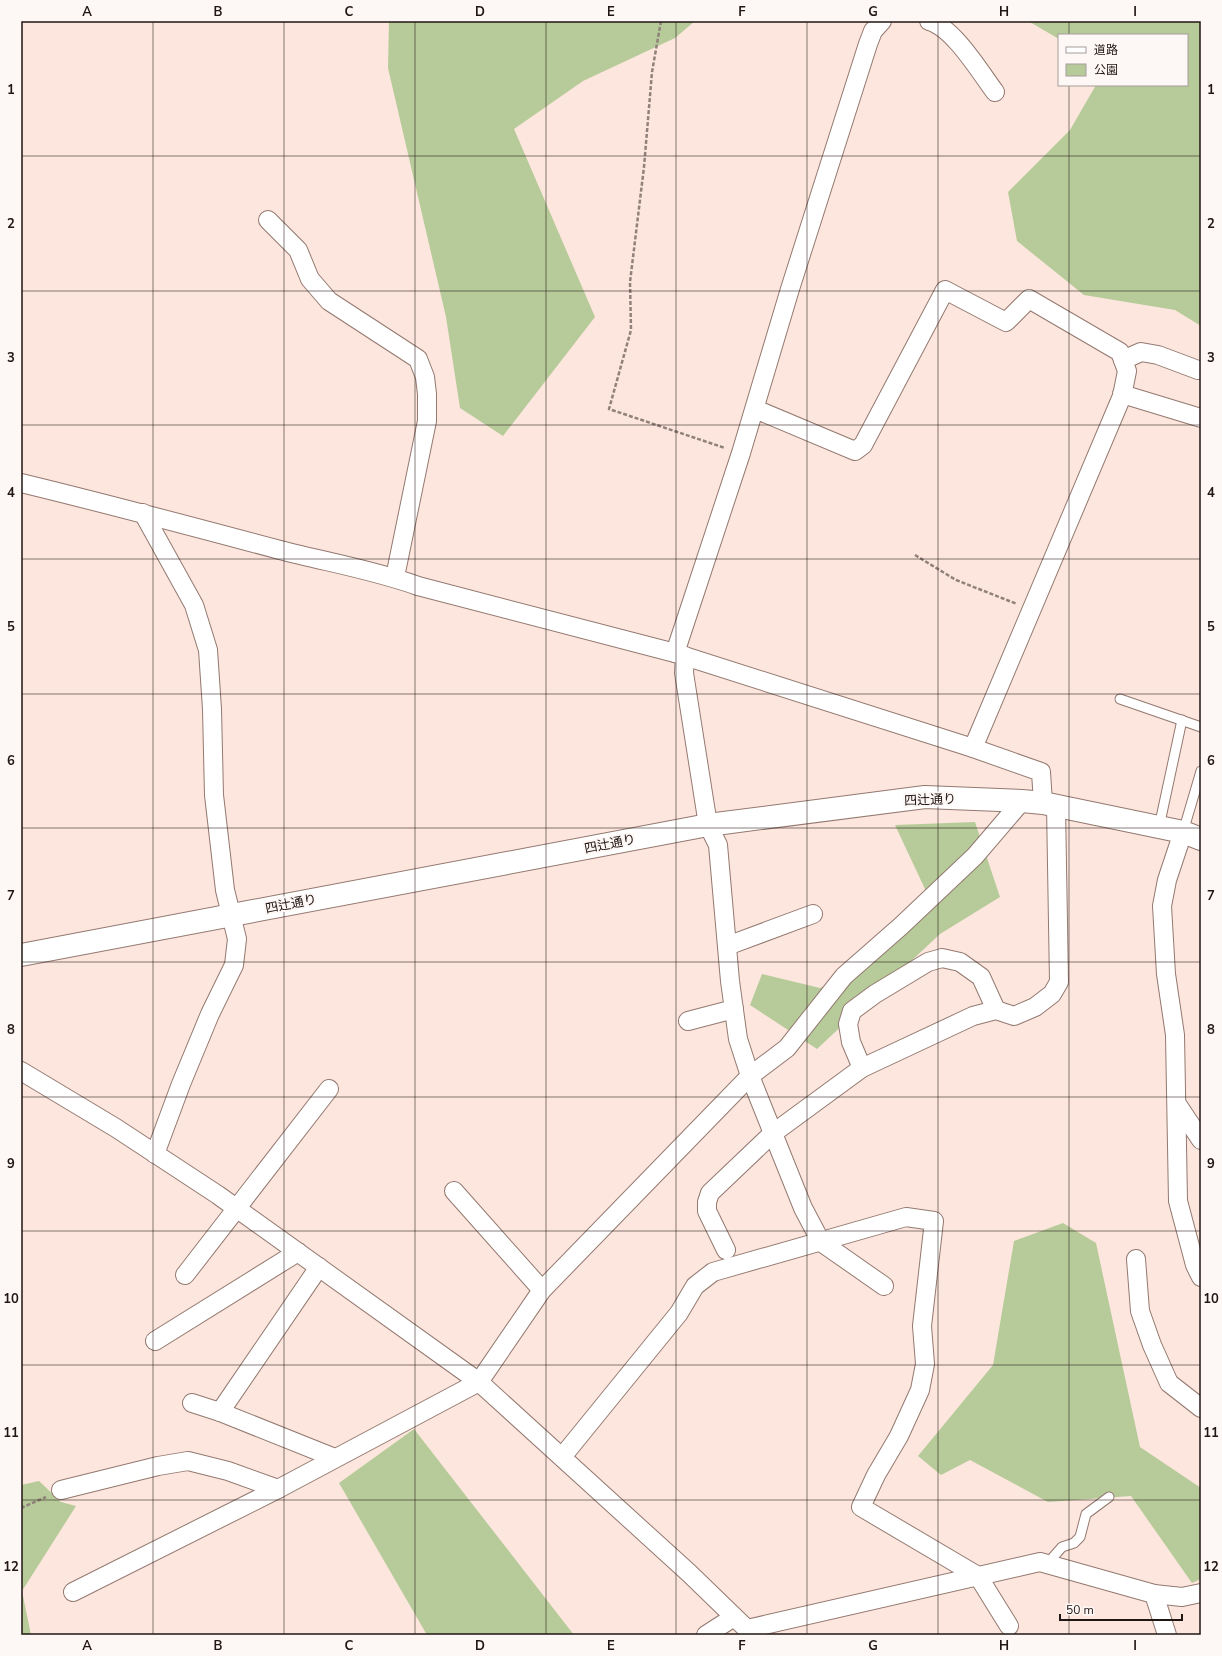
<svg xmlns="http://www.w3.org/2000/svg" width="1222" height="1656" font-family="'Nunito Sans','Noto Sans JP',sans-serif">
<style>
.green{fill:#b6cb99}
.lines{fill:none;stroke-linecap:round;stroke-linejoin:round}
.service-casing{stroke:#937970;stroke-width:11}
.minor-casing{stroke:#937970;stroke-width:20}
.tertiary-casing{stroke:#937970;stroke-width:24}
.path{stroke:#91817b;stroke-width:2.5;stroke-dasharray:4 2;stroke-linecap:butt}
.service{stroke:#fff;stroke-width:9}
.minor{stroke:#fff;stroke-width:18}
.tertiary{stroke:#fff;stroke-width:22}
.grid{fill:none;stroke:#201613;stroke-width:1;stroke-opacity:0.55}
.labels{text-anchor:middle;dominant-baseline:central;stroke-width:4;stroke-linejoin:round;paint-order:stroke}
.street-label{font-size:13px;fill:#201613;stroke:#fdf7f5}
.neatline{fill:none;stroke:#201613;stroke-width:1.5}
.grid-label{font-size:13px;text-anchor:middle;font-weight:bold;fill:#201613}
</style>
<rect width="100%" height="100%" fill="#fde6dd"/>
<!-- green -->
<g class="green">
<polygon points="389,21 695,21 675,38 583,81 514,129 595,317 503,436 460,408 446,317 388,68"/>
<polygon points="1028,21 1201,21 1201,326 1175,310 1084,295 1017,241 1008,192 1070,130 1096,85 1187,85 1187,35 1059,35 1059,39"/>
<polygon points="975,822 1000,897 940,934 817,1049 750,1005 762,974 820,988 867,965 932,904 895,825"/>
<polygon points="1063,1223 1096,1243 1140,1447 1201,1488 1201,1579 1192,1583 1131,1496 1048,1502 970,1460 941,1475 918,1456 993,1365 1014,1241"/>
<polygon points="414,1429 574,1635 427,1635 339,1483"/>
<polygon points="39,1481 61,1502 76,1506 22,1591 31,1635 21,1635 21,1485"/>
</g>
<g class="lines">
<defs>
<g id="service">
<polyline points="1120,699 1201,727"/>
<polyline points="1159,827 1182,720"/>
<polyline points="1183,832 1201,771"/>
<polyline points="1047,1564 1062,1547 1074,1543 1080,1537 1086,1514 1109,1497"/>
</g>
<g id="minor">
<path d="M 929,21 C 953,27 980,72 995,92"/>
<polyline points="268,220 298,250 310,279 329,301 418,359 425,377 427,394 427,421 395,577"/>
<polyline points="1123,360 1141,352 1158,355 1198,370"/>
<polyline points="1122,394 1201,418"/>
<polyline points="755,409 855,451 863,445 945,290 1006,322 1029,299 1120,352 1127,371 1122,396 973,748"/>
<path d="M 21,483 C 108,504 194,527 280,550 C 326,562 374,570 418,586 L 675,653 L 973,748 L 1041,772 L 1043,803"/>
<polyline points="143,513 194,605 208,650 212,709 214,795 225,890 237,939 234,965 210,1014 181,1084 155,1154"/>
<polyline points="675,653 741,453 790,289 868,44 873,31 882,21"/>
<polyline points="685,656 684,673 708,825 718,845 730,981 738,1039 750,1076 803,1208 821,1242 884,1286"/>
<polyline points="1183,832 1167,880 1162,906 1166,974 1175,1035 1178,1201 1195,1265 1201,1277"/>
<polyline points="727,946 813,914"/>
<polyline points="688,1021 734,1009"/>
<polyline points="862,1068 851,1042 848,1024 852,1011 875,994 928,962 942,958 960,962 981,977 996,1010"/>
<polyline points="21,1071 116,1128 218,1195 479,1382 689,1573 753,1635"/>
<polyline points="1177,1104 1201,1140"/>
<polyline points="454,1191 542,1290"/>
<polyline points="726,1250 707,1211 707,1202 710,1193 772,1134 862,1068 973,1016 996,1010 1014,1016 1035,1007 1052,994 1059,982 1056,806"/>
<polyline points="1136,1259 1140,1311 1152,1345 1169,1383 1201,1408"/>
<polyline points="185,1275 329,1089"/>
<polyline points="155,1341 298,1252"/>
<polyline points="192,1403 220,1412 335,1458"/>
<polyline points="220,1412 319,1267"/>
<polyline points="562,1457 679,1313 695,1286 713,1272 906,1217 934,1221 922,1326 925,1364 920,1390 899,1436 876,1475 861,1507 978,1576 1009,1626"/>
<polyline points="61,1490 158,1466 188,1461 228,1471 278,1489 479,1382 542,1290 750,1076 787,1048 844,976 901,926 975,856 1022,801"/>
<polyline points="73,1592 278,1489"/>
<polyline points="1154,1594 1167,1635"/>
<polyline points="747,1629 1040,1562 1154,1594 1182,1597 1201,1593"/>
<polyline points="706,1635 734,1617"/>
</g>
<polyline id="tertiary" points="21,955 708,825 925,797 1022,801 1043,803 1183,832 1201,839"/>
</defs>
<!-- service casing -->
<use href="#service" class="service-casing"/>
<!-- minor casing -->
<use href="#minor" class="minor-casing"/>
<!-- tertiary casing -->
<use href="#tertiary" class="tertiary-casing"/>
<!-- path -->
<g class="path">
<polyline points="661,21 652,72 644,167 630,282 631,330 609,409 725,448"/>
<polyline points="915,555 956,580 1017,604"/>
<polyline points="21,1508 46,1497"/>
</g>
<!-- service -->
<use href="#service" class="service"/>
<!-- minor -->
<use href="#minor" class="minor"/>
<!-- tertiary -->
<use href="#tertiary" class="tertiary"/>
</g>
<!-- grid -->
<path class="grid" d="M 153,21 L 153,1635M 284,21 L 284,1635M 415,21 L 415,1635M 546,21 L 546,1635M 676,21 L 676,1635M 807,21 L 807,1635M 938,21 L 938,1635M 1069,21 L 1069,35M 1069,85 L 1069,1635M 21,156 L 1201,156M 21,291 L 1201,291M 21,425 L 1201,425M 21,559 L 1201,559M 21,694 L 1201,694M 21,828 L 1201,828M 21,962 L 1201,962M 21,1097 L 1201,1097M 21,1231 L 1201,1231M 21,1365 L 1201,1365M 21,1500 L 1201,1500"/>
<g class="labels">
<!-- street labels -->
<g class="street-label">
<text transform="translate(930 800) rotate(-2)">四辻通り</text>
<text transform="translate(610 844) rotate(-11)">四辻通り</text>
<text transform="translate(291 904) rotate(-11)">四辻通り</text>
</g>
</g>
<!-- border -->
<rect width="1222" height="1656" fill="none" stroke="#fdf7f5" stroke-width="44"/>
<!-- legend -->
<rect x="1058" y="34" width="130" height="52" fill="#fdf7f5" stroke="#a59d9b"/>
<rect x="1066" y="47" width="20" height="6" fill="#ffffff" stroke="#a59d9b"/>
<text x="1094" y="54" font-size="12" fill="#201613">道路</text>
<rect x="1066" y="64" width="20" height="12" fill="#b6cb99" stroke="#a59d9b"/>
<text x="1094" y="74" font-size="12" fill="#201613">公園</text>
<!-- scale -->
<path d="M1060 1614v6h122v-6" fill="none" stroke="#201613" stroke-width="2"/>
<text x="1066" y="1614" font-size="12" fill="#201613" stroke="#fdf7f5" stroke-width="3" paint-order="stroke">50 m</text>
<rect x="22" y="22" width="1178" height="1612" class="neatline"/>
<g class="grid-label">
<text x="87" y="16">A</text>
<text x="218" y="16">B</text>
<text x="349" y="16">C</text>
<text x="480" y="16">D</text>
<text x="611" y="16">E</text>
<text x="742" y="16">F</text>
<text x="873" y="16">G</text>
<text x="1004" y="16">H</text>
<text x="1135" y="16">I</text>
<text x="11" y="94">1</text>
<text x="1211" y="94">1</text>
<text x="11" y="228">2</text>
<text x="1211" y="228">2</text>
<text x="11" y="362">3</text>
<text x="1211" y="362">3</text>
<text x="11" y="497">4</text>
<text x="1211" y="497">4</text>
<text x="11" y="631">5</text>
<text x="1211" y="631">5</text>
<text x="11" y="765">6</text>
<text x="1211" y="765">6</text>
<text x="11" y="900">7</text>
<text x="1211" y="900">7</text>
<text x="11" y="1034">8</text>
<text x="1211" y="1034">8</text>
<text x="11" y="1168">9</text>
<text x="1211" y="1168">9</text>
<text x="11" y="1303">10</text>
<text x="1211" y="1303">10</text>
<text x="11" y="1437">11</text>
<text x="1211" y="1437">11</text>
<text x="11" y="1571">12</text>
<text x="1211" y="1571">12</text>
<text x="87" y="1650">A</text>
<text x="218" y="1650">B</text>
<text x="349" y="1650">C</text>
<text x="480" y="1650">D</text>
<text x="611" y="1650">E</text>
<text x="742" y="1650">F</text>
<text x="873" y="1650">G</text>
<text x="1004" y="1650">H</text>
<text x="1135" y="1650">I</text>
</g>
</svg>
